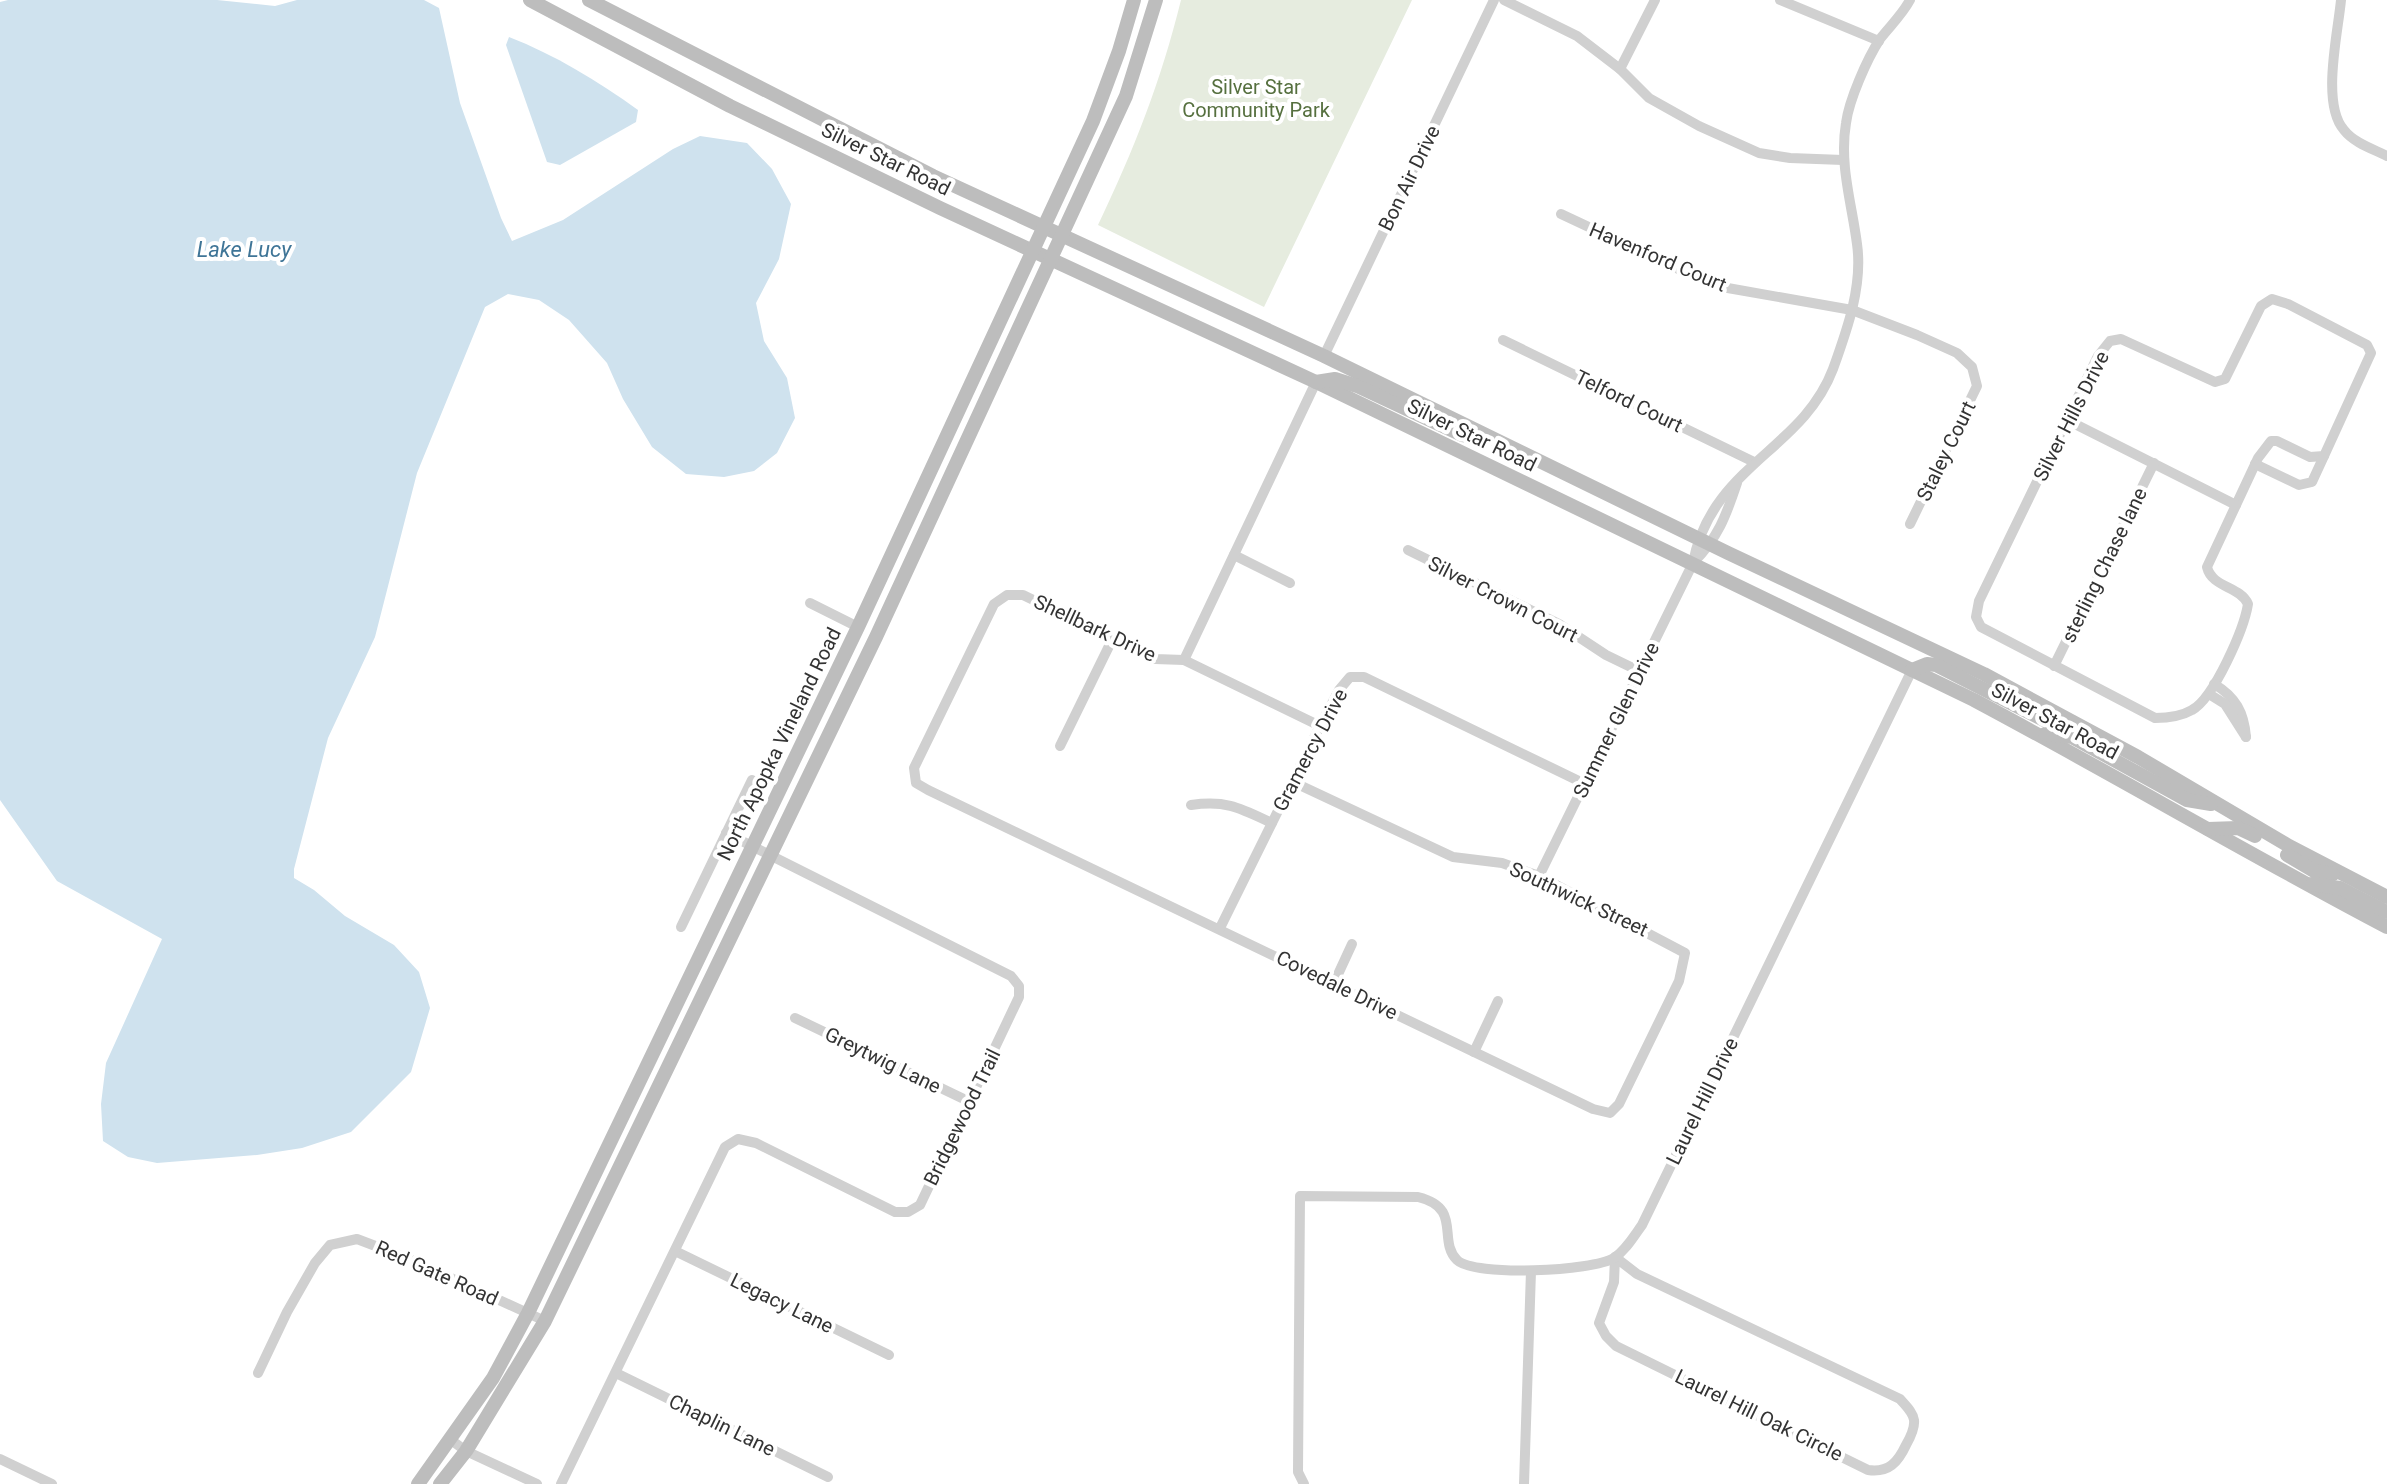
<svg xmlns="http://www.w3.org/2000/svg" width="2387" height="1484" font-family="Roboto,sans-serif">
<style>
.green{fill:#e6ecdf}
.water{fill:#cfe2ee}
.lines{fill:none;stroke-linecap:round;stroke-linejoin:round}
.street{stroke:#d0d0d0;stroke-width:10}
.secondary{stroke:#bdbdbd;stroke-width:14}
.labels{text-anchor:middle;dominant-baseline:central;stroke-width:8;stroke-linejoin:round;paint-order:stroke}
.park-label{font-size:20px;fill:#56703f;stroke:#fff}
.street-label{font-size:20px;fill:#333;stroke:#fff}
.water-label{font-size:22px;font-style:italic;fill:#3f7597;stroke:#fff}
</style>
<rect width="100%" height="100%" fill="#fff"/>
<!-- green -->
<path class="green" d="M 1181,0 L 1412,0 L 1264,307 L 1098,225 C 1134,150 1161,81 1181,0 Z"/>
<!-- water -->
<g class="water">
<polygon points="8,0 217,0 275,6 297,0 424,0 439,8 460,103 501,218 512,241 563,220 673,149 700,136 747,143 772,169 791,204 779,259 756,303 764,341 787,378 795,418 777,453 754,471 724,477 686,474 652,447 623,399 607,363 569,320 539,300 508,294 485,307 417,473 375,637 328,738 294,869 294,878 314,890 345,916 394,945 419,972 430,1008 411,1072 351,1132 302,1148 257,1155 157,1163 128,1157 103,1141 101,1104 106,1063 162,939 57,881 0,800 0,2"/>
<path d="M 509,37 C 555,55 598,81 638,110 L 636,122 L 560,165 L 547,162 L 506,45 Z"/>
</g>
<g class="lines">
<!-- street -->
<g class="street">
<polyline points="1504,0 1577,36 1620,69 1649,98 1699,126 1759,153 1790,158 1843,160"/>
<polyline points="1780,0 1879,41"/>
<path d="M 2341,0 C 2338,33 2321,104 2344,130 C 2354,143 2373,149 2387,156"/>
<polyline points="1620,69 1655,0"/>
<polyline points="1561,214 1689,274 1722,287 1852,310 1917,335 1957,353 1972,367 1977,386 1910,524"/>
<path d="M 2272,299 L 2288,304 L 2367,345 L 2371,353 L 2324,456 L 2310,457 L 2277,441 L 2271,441 L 2258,458 L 2207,567 C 2212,588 2240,586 2248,604 C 2244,629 2214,698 2192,710 C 2180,717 2168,718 2155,718 L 1981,627 L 1976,617 L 1979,601 L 2098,356 L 2110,341 L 2121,339 L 2215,382 L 2225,379 L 2261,306 Z"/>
<polyline points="1503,340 1754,462"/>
<polyline points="1324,356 1494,0"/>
<polyline points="2067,420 2236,505"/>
<polyline points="2255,464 2299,485 2312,482 2324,456"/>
<polyline points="1408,550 1559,624 1606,655 1639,671"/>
<polyline points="1234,555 1290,583"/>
<path d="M 1693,563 C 1718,538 1726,516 1737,483"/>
<polyline points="810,603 858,627"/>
<polyline points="1184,660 1316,382"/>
<polyline points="2054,666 2154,463"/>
<path d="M 2214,684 C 2236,697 2244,713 2246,737"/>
<polyline points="2209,694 2225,704 2246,737"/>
<polyline points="1060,746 1112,640"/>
<polyline points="1293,782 1453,857 1502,863 1539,876 1685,953 1679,981 1619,1104 1610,1113 1593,1109 928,790 916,783 914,768 994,604 1007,595 1023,595 1155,659 1184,660 1320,726"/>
<path d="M 1191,805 C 1227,800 1240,808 1272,823"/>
<path d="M 1539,876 L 1693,563 C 1711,466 1802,451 1833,369 C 1847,330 1863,286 1857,244 C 1852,204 1839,165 1846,123 C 1849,100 1867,59 1880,39 C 1890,26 1902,15 1910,0"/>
<polyline points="681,927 752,780"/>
<polyline points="1220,928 1320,726 1339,690 1350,677 1364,677 1585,784"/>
<polyline points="1334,983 1352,944"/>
<polyline points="795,1018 970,1102"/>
<polyline points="1474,1052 1498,1001"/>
<polyline points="675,1251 889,1355"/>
<path d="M 1615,1257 L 1637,1274 L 1900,1399 C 1905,1405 1913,1412 1914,1420 C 1915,1428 1910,1438 1906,1445 C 1898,1462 1889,1473 1868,1470 L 1616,1346 L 1606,1336 L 1599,1323 L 1614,1282 Z"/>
<polyline points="258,1373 287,1312 315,1263 330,1245 357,1239 407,1258 545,1321"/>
<polyline points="616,1373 828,1477"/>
<polyline points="451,1440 466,1451 537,1484"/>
<polyline points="0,1459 52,1484"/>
<polyline points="561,1484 725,1147 738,1139 756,1143 895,1212 908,1212 920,1205 1019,997 1019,986 1011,976 726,833"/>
<path d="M 1304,1484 L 1298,1472 L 1300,1196 L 1418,1197 C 1463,1208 1437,1240 1457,1260 C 1474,1277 1593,1271 1614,1258 C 1626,1250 1634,1236 1642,1225 L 1912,670"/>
<polyline points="1524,1484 1531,1271"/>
</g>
<!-- secondary -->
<g class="secondary">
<path d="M 530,0 L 730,106 L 940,208 L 1316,382 L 1974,700 C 2113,774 2248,854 2387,927"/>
<polyline points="589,0 933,176 1324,356 1728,553 1984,674 2138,757 2289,846 2387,897"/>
<polyline points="1316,382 1335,379 1357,386 1462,435 1482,438"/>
<polyline points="1912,670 1927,664 1936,665 2048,722 2072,722"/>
<polyline points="2045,734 2072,737 2187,800 2211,804"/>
<polyline points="2208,829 2238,828 2255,836"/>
<polyline points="2287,855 2314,871 2333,874"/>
<polyline points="2312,884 2340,888 2387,912"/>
<polyline points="418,1484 493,1378 528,1313 858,627 1093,121 1119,51 1134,0"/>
<polyline points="440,1484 466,1451 545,1321 876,637 1126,96 1156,0"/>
</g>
</g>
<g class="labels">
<!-- park labels -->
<g class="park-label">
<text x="1256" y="87">Silver Star<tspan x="1256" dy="23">Community Park</tspan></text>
</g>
<!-- street labels -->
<g class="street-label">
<text transform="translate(886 159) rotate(26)">Silver Star Road</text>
<text transform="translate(1409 178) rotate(-64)">Bon Air Drive</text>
<text transform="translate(1658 257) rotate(23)">Havenford Court</text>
<text transform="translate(1629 401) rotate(26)">Telford Court</text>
<text transform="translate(2071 416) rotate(-63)">Silver Hills Drive</text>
<text transform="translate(1472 435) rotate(26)">Silver Star Road</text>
<text transform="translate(1946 451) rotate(-64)">Staley Court</text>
<text transform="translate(2104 565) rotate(-64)">sterling Chase lane</text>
<text transform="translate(1503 599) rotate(27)">Silver Crown Court</text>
<text transform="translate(1095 628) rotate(25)">Shellbark Drive</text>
<text transform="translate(1616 720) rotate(-64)">Summer Glen Drive</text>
<text transform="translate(2055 721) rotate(28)">Silver Star Road</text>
<text transform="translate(779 744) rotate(-64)">North Apopka Vineland Road</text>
<text transform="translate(1310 750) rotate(-62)">Gramercy Drive</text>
<text transform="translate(1579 899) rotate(25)">Southwick Street</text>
<text transform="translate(1337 985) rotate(26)">Covedale Drive</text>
<text transform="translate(883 1060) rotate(26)">Greytwig Lane</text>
<text transform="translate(1702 1101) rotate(-64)">Laurel Hill Drive</text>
<text transform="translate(962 1117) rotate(-64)">Bridgewood Trail</text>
<text transform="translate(437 1273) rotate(24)">Red Gate Road</text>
<text transform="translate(782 1303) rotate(26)">Legacy Lane</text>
<text transform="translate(1759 1415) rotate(26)">Laurel Hill Oak Circle</text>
<text transform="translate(722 1425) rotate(26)">Chaplin Lane</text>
</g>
<!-- water labels -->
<g class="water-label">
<text x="244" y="249">Lake Lucy</text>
</g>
</g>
</svg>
